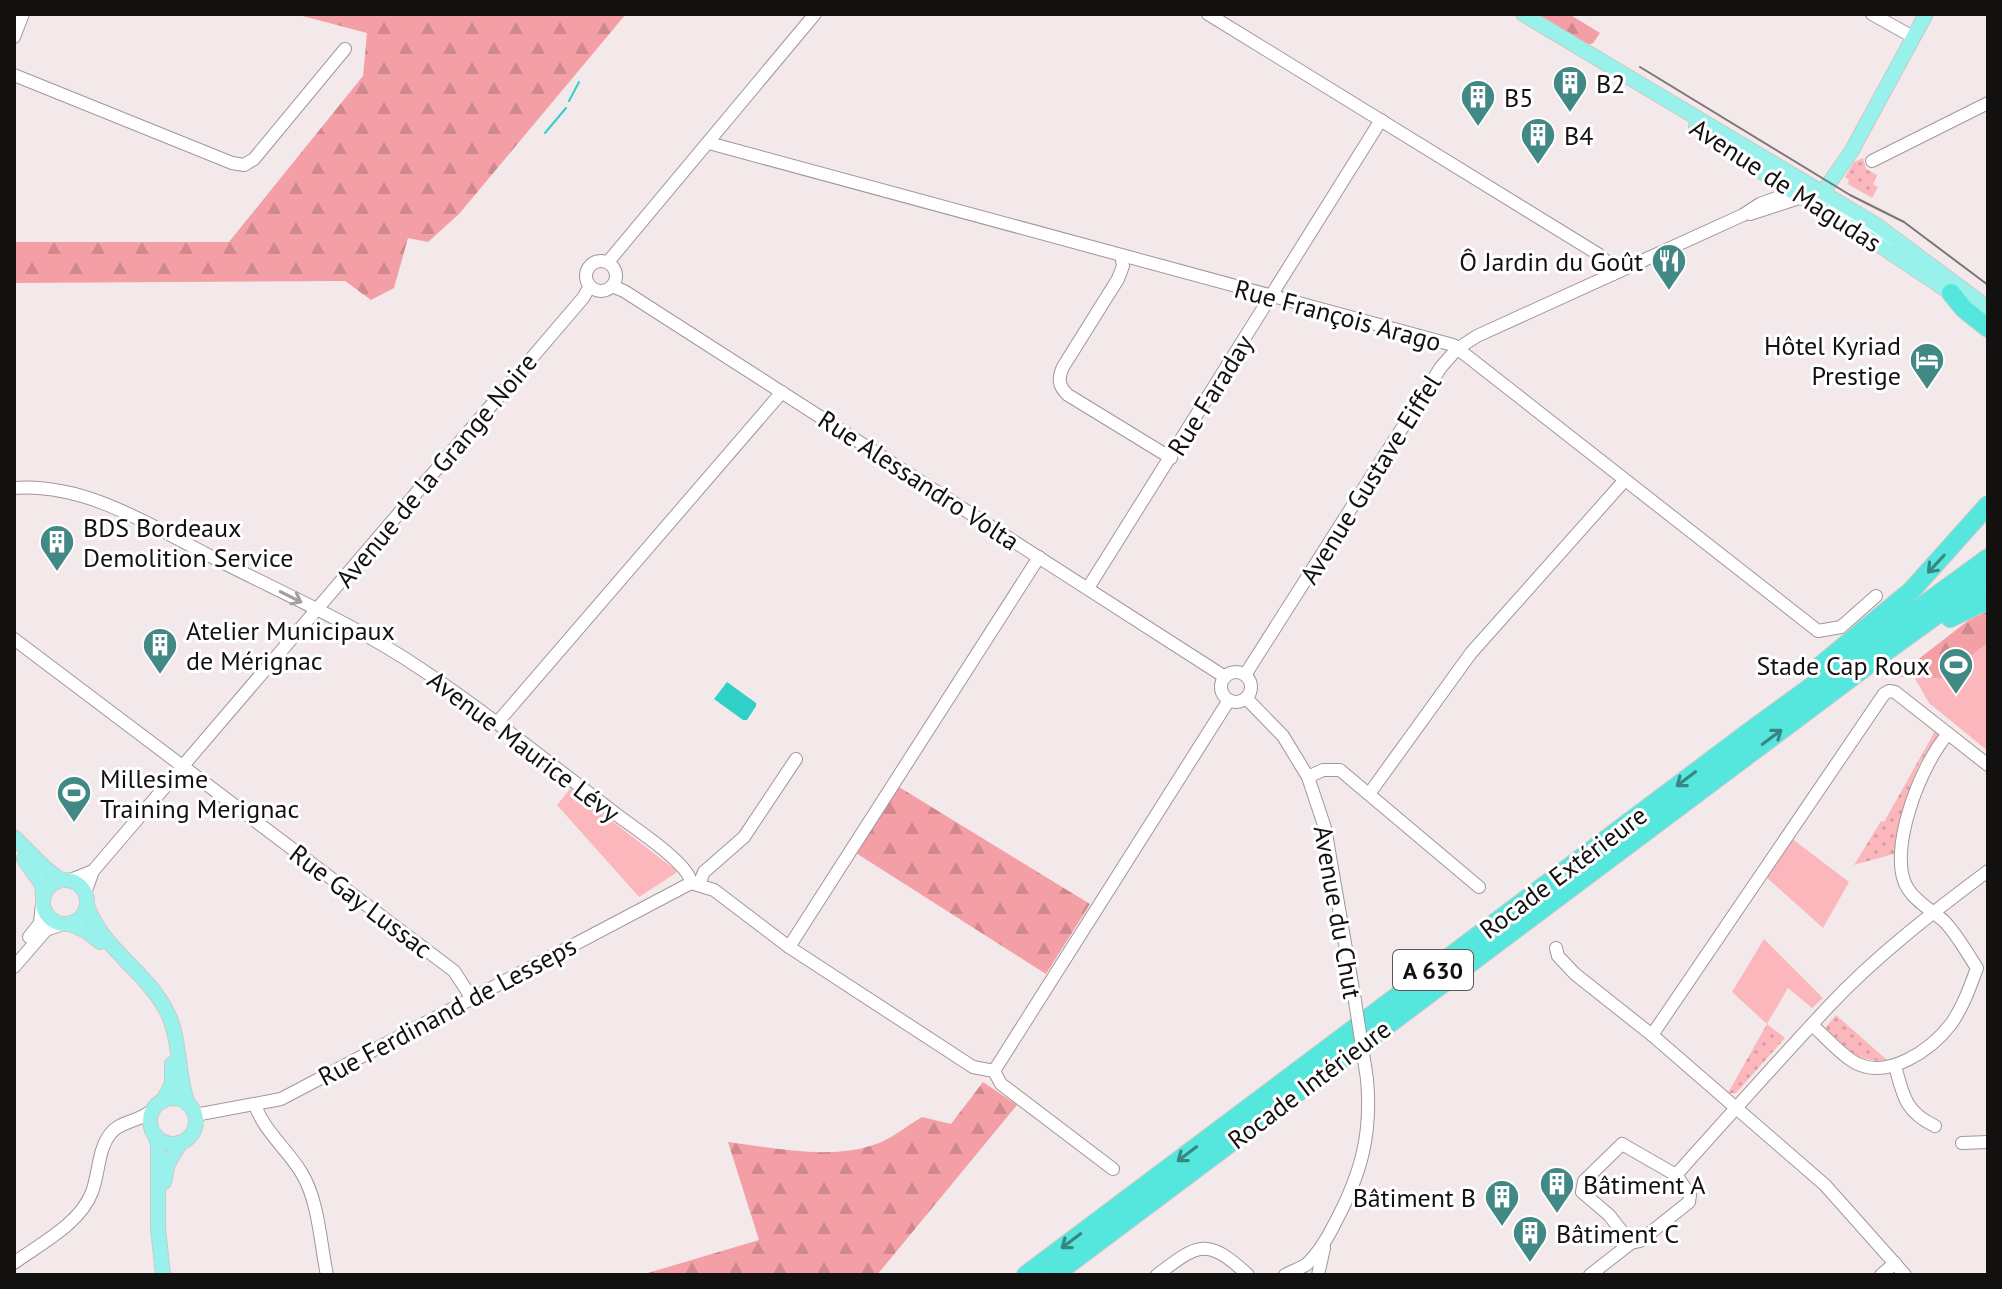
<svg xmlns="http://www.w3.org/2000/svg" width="2002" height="1289" font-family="'PT Sans',sans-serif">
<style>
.grass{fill:url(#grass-dots)}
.forest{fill:url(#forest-firs)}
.garden{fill:#fcb7bc}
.water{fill:#2ed0c8}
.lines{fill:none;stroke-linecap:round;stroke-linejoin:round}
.stream{stroke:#2ed0c8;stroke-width:2}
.minor-casing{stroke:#a19797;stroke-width:14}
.major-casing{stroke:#cbcaca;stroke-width:16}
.highway-casing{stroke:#cbcaca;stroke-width:20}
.minor{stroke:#fff;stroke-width:12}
.major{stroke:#99f1eb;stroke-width:14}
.highway{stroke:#55e7de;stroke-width:18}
.tram{stroke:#7c7576;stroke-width:2}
.minor-bridge-casing{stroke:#a19797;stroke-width:14;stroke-linecap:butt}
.minor-bridge{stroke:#fff;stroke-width:12}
.oneway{stroke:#378681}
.oneway2{stroke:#a19f9f}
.labels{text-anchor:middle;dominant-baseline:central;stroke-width:6;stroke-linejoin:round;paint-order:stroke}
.shield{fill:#fff;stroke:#5a5858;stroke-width:2}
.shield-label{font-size:24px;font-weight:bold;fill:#131010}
.poi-label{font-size:26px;fill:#131010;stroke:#fff;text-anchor:start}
.street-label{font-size:26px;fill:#131010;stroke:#fff}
</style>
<defs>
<pattern id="grass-dots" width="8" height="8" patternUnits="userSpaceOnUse" patternTransform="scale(2)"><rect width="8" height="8" fill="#fcb7bc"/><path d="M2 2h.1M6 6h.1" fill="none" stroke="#d79ca1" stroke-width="1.8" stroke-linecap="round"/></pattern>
<pattern id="forest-firs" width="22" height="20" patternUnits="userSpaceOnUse" patternTransform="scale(2)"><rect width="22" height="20" fill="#f39fa5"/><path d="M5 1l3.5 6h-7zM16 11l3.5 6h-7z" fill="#cf888d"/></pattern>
</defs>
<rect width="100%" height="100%" fill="#f4e9ea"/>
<!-- grass -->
<g class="grass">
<polygon points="1863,158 1866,169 1877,175 1873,184 1878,187 1872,198 1848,184 1849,180 1845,177 1854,162"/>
<path d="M 1935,731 L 1940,734 C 1911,767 1902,810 1897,853 L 1854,865 L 1881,821 L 1884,822 Z"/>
<path d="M 1836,1015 L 1887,1060 C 1864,1064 1835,1048 1826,1027 Z"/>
<polygon points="1767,1024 1785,1038 1736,1093 1728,1093"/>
</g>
<!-- forest -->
<g class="forest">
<polygon points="295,14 626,14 459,214 428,242 408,238 394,288 371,300 345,281 14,283 14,242 229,242 363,76 367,33"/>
<polygon points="1535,14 1569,14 1600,33 1593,43 1586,46"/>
<polygon points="1988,611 1988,643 1941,679 1913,675 1894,678 1969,620"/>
<polygon points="899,787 1090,904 1046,974 856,853"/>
<path d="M 983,1082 L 1017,1105 L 877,1275 L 641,1275 L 759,1240 L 728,1142 C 776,1148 833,1161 879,1143 C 894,1137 908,1125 922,1117 L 951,1124 Z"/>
</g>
<!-- garden -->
<g class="garden">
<polygon points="1988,643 1988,751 1929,703 1913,675 1941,679"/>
<polygon points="570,789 677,871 676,873 639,897 557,805"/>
<polygon points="1791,838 1849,882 1823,928 1765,876"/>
<polygon points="1764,939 1823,998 1812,1008 1788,988 1767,1024 1732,992"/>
</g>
<!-- water -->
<polygon class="water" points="727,682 756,703 756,706 747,720 743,720 714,699"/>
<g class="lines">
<!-- stream -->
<g class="stream">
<polyline points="569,101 579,82"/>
<polyline points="545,133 566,108"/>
</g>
<defs>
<g id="minor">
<polyline points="1208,14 1598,254 1608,263 1613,274"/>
<polyline points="1872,14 1913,37"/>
<polyline points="14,37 23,14"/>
<polyline points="14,75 232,163 244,165 254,159 345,49"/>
<polyline points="709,143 1453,345 1818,631 1841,627 1876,596"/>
<polyline points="1872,161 1988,103"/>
<polyline points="1797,192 1812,195 1890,241"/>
<polyline points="1750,214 1802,197"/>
<path d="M 1121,255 L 1123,266 L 1118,279 L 1063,367 C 1058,378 1058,386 1068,395 L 1171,458"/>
<circle cx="601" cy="276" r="15"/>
<polyline points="608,262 815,14"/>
<polyline points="612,286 624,291 1225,677"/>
<path d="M 14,488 C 86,483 150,525 212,557 C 282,593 356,625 421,669 C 487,713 549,763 612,811 C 629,825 690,863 691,883"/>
<polyline points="1088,588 1381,120"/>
<polyline points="14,639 454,971 471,997"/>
<circle cx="1236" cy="687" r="15"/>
<polyline points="1245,675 1441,367 1457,349 1477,336 1743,215 1760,204 1798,190"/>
<polyline points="1246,698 1283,736 1308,777 1325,828 1355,1001"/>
<polyline points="497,723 782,392"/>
<polyline points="1308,777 1323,770 1340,770 1479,887"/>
<polyline points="1369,794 1471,653 1624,481"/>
<polyline points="70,880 93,871"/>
<polyline points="691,883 714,890 789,947 973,1067 994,1071"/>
<polyline points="699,884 704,872 744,837 796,759"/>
<polyline points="85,893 93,871 583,298 590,286"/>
<polyline points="29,937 40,923 42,904"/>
<polyline points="789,947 1039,557"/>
<polyline points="1556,948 1558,956 1575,974 1652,1035 1825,1185 1905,1275"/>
<polyline points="14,967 46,930 63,924"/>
<path d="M 1812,1025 C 1826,1037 1839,1053 1854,1062 C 1887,1081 1931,1050 1951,1024 C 1963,1007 1970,987 1977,968 C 1967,953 1958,936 1945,922 C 1933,911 1917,903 1908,889 C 1885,854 1922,762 1948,734"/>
<polyline points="1652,1035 1884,694 1889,691 1895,692 1988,765"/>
<path d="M 1895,1066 C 1903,1095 1905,1112 1935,1126"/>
<polyline points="994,1071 1229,700"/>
<polyline points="994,1071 1001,1084 1113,1169"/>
<path d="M 255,1105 C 264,1131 287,1149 301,1172 C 319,1201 320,1242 327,1275"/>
<polyline points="195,1115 281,1099 691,883"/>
<polyline points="1962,1143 1988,1142"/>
<polyline points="1631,1243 1609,1215 1582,1192 1584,1181 1622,1144 1676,1175"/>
<path d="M 14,1263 C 40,1244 80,1224 92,1192 C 99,1174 98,1148 111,1133 C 120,1121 140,1122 154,1109"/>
<path d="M 1157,1275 C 1199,1243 1207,1237 1248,1275"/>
<path d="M 1285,1275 C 1292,1271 1300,1269 1307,1264 C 1319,1253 1328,1237 1335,1223 C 1361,1174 1372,1135 1367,1079"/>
<polyline points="1318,1275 1324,1248"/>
<path d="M 1590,1275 L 1631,1243 L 1640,1241 L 1689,1202 L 1690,1195 L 1676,1175 C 1726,1119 1777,1062 1829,1006 C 1876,956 1933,912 1988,871"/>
<polyline points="1881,1275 1895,1263"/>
</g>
<g id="major">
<polyline points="1523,14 1875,224 1988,308"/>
<polyline points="1696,126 1740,159 1873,241 1960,299"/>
<polyline points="1823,192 1851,152 1926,14"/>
<polyline points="14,837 44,867 61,880"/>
<polyline points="24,859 42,885 43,896"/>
<circle cx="65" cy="902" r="22"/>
<path d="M 87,905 C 101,947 144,970 165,1008 C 182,1038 176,1073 188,1104"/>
<polyline points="70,924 86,931 100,942"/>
<circle cx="173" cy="1121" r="23"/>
<polyline points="163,1101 172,1083 172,1064"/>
<polyline points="155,1135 158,1145 158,1228 163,1275"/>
<polyline points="164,1182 168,1163 181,1142"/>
</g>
<g id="highway">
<polyline points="1951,293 1964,309 1988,328"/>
<polyline points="1950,618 1988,600"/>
<polyline points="1820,666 1911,591 1988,505"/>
<polyline points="1026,1275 1749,732 1988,558"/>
<polyline points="1054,1275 1892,647 1988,578"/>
</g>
</defs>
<!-- minor casing -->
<use href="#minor" class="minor-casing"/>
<!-- major casing -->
<use href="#major" class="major-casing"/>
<!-- highway casing -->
<use href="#highway" class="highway-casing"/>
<!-- minor -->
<use href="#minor" class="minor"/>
<!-- major -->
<use href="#major" class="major"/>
<!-- highway -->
<use href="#highway" class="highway"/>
<!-- tram -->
<polyline class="tram" points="1640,67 1850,195 1904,222 1988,285"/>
<defs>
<polyline id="minor-bridge" points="1355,1001 1367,1079"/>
</defs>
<!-- minor-bridge casing -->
<use href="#minor-bridge" class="minor-bridge-casing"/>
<!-- minor-bridge -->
<use href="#minor-bridge" class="minor-bridge"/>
</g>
<!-- one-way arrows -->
<defs><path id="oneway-shaft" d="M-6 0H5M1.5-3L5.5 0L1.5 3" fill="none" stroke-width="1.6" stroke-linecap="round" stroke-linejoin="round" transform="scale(2)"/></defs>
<g class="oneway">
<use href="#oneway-shaft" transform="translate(1936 564) rotate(133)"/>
<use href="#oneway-shaft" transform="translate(1772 737) rotate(-37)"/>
<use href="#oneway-shaft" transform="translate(1686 779) rotate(143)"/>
<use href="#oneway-shaft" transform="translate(1187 1154) rotate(143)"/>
<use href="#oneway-shaft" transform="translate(1071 1241) rotate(143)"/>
</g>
<use class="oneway2" href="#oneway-shaft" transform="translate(291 597) rotate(27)"/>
<!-- icons -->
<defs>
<symbol id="building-pin" viewBox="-11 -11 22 30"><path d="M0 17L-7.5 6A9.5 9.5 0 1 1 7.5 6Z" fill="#428985" stroke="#fff"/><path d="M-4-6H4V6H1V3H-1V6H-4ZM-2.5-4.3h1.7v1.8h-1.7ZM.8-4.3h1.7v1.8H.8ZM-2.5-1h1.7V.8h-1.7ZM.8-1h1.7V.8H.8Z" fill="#fff"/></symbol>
<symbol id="restaurant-pin" viewBox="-11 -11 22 30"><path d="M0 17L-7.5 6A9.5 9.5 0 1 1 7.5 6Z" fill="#428985" stroke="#fff"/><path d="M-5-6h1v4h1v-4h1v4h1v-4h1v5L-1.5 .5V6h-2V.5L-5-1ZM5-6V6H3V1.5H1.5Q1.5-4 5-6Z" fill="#fff"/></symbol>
<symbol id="hotel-pin" viewBox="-11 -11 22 30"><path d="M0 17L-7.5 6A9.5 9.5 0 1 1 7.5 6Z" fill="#428985" stroke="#fff"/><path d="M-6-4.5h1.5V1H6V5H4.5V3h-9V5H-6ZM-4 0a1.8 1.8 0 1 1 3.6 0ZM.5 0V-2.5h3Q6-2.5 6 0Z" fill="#fff"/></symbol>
<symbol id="stadium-pin" viewBox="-11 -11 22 30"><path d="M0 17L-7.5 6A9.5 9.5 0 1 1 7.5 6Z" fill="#428985" stroke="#fff"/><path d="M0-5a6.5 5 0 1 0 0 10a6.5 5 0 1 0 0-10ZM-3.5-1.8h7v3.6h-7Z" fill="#fff"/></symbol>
</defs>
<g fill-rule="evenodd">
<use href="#building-pin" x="1550" y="63" width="40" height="54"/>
<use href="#building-pin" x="1458" y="77" width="40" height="54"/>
<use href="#building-pin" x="1518" y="115" width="40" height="54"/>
<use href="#restaurant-pin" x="1649" y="241" width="40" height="54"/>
<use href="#hotel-pin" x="1907" y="340" width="40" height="54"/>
<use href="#building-pin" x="37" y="522" width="40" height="54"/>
<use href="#building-pin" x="140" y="625" width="40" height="54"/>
<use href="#stadium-pin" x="1936" y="645" width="40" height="54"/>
<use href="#stadium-pin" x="54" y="773" width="40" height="54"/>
<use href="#building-pin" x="1537" y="1164" width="40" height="54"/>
<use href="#building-pin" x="1482" y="1177" width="40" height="54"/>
<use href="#building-pin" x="1510" y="1213" width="40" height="54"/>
</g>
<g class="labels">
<!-- shield labels -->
<rect class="shield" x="1393" y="950" width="80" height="40" rx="6"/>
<g class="shield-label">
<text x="1433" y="970">A 630</text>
</g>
<!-- poi labels -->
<g class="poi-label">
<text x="1596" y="83">B2</text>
<text x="1504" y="97">B5</text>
<text x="1564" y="135">B4</text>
<text x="1643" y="261" text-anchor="end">Ô Jardin du Goût</text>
<text x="1901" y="345" text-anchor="end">Hôtel Kyriad<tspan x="1901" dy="30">Prestige</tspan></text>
<text x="83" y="527">BDS Bordeaux<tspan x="83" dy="30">Demolition Service</tspan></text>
<text x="186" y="630">Atelier Municipaux<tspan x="186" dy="30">de Mérignac</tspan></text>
<text x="1930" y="665" text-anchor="end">Stade Cap Roux</text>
<text x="100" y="778">Millesime<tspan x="100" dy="30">Training Merignac</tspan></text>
<text x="1583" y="1184">Bâtiment A</text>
<text x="1476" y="1197" text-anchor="end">Bâtiment B</text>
<text x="1556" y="1233">Bâtiment C</text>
</g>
<!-- street labels -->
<g class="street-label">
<text transform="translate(1786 185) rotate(33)">Avenue de Magudas</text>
<text transform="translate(1338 315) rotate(15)">Rue François Arago</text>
<text transform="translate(1210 395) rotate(-58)">Rue Faraday</text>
<text transform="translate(436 470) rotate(-50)">Avenue de la Grange Noire</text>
<text transform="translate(1370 479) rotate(-58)">Avenue Gustave Eiffel</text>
<text transform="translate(919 480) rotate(33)">Rue Alessandro Volta</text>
<text transform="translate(524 746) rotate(37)">Avenue Maurice Lévy</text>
<text transform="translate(1563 872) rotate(-37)">Rocade Extérieure</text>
<text transform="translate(361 901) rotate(37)">Rue Gay Lussac</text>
<text transform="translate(1338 912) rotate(80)">Avenue du Chut</text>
<text transform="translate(447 1011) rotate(-28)">Rue Ferdinand de Lesseps</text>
<text transform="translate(1309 1084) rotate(-37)">Rocade Intérieure</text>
</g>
</g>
<!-- border -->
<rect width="2002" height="1289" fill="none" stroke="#131010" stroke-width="32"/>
</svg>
